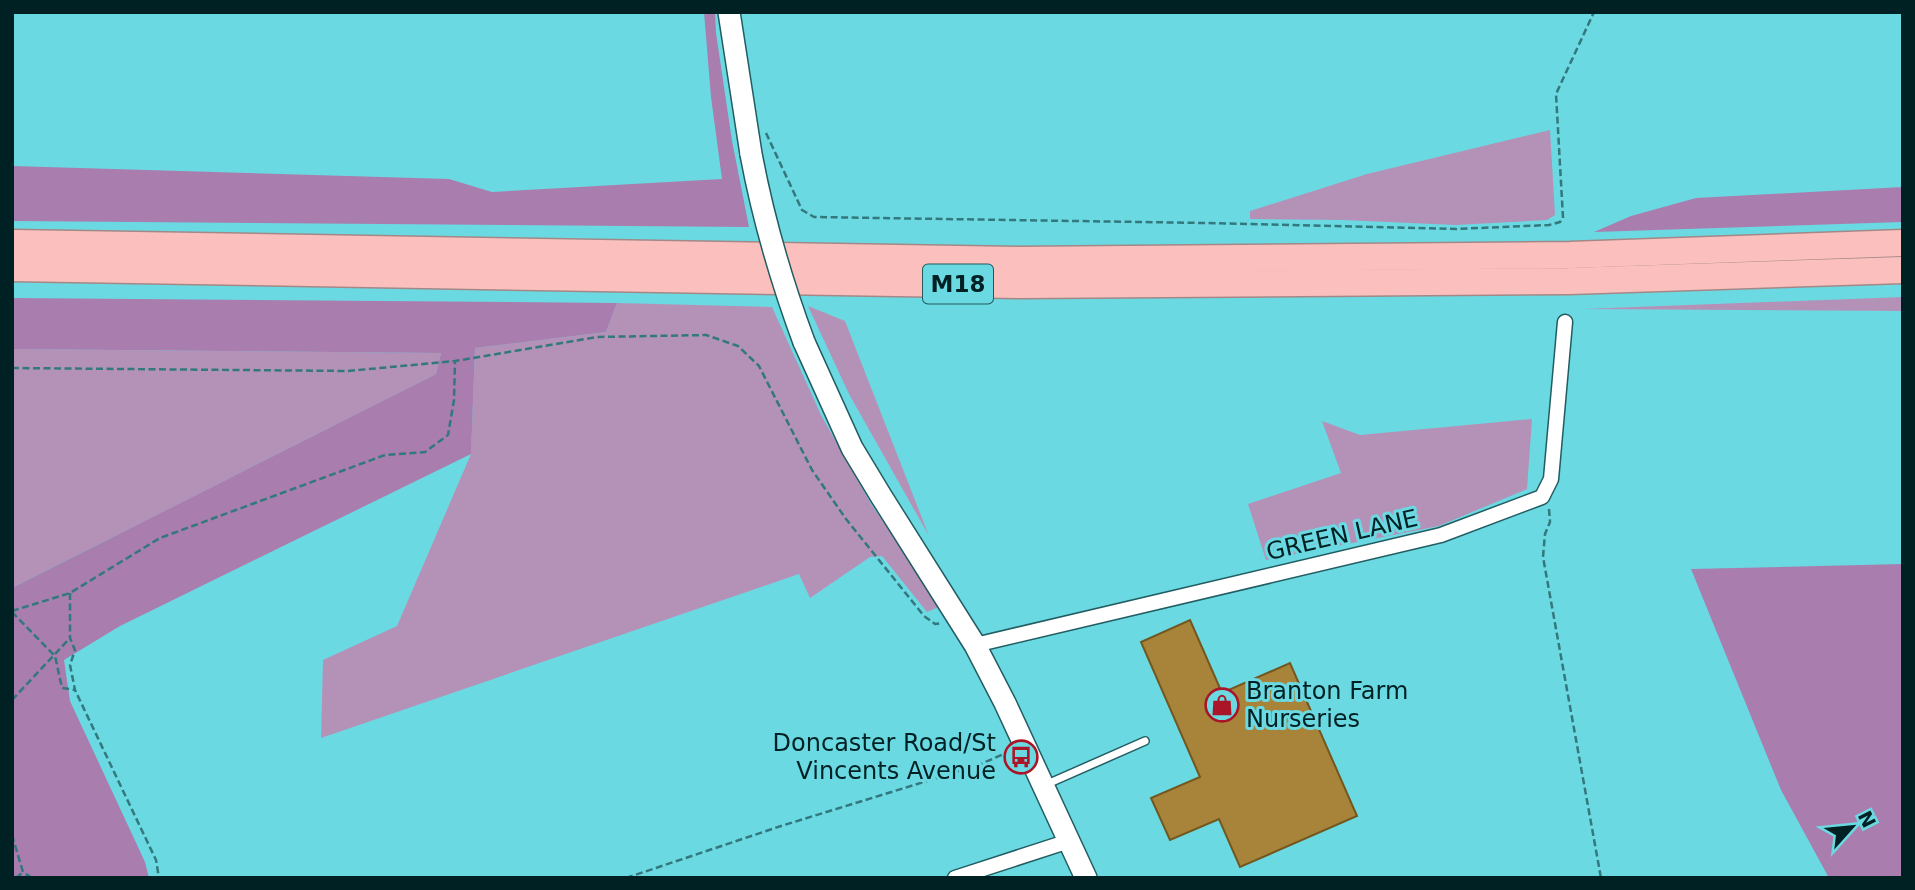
<svg xmlns="http://www.w3.org/2000/svg" width="1915" height="890" font-family="'DejaVu Sans',sans-serif">
<style>
.green{fill:#b492b8}
.forest{fill:#a97dae}
.building{fill:#a8843b;stroke:#72571f;stroke-width:2}
.lines{fill:none;stroke-linecap:round;stroke-linejoin:round}
.service-casing{stroke:#225d62;stroke-width:10}
.minor-casing{stroke:#225d62;stroke-width:17}
.secondary-casing{stroke:#225d62;stroke-width:24}
.motorway-casing{stroke:#a38887;stroke-width:29}
.path{stroke:#32787d;stroke-width:2.5;stroke-dasharray:7 3.5;stroke-linecap:butt}
.service{stroke:#fff;stroke-width:7}
.minor{stroke:#fff;stroke-width:14}
.secondary{stroke:#fff;stroke-width:21}
.motorway{stroke:#fbc0bd;stroke-width:26}
.secondary-bridge-casing{stroke:#225d62;stroke-width:24;stroke-linecap:butt}
.secondary-bridge{stroke:#fff;stroke-width:21}
.labels{text-anchor:middle;dominant-baseline:central;stroke-width:6;stroke-linejoin:round;paint-order:stroke}
.shield{fill:#6bd9e2;stroke:#20585d;stroke-width:2}
.shield-label{font-size:23px;font-weight:bold;fill:#002124}
.street-label{font-size:24px;fill:#002124;stroke:#6bd9e2}
.poi-label{font-size:24px;fill:#002124;stroke:#6bd9e2;text-anchor:start}
</style>
<rect width="100%" height="100%" fill="#6bd9e2"/>
<!-- green -->
<g class="green">
<polygon points="1550,130 1555,215 1547,220 1456,225 1342,220 1250,219 1250,211 1367,174"/>
<polygon points="1903,297 1903,311 1583,309"/>
<polygon points="617,303 772,307 821,415 871,504 941,606 927,612 882,556 870,557 810,598 799,574 321,738 323,660 397,626 471,454 475,348 606,332"/>
<polygon points="808,306 845,321 929,536 849,394"/>
<polygon points="12,349 441,353 436,374 12,588"/>
<polygon points="1532,419 1527,489 1439,526 1266,560 1248,504 1341,473 1322,421 1360,435"/>
</g>
<!-- forest -->
<g class="forest">
<polygon points="704,12 715,12 716,33 732,141 749,227 12,221 12,166 449,179 492,192 722,179 711,97"/>
<polygon points="1903,187 1903,222 1594,232 1631,216 1696,198"/>
<polygon points="12,298 617,303 606,332 475,348 471,454 120,626 64,660 70,701 145,862 149,878 12,878 12,588 436,374 441,353 12,349"/>
<polygon points="1903,564 1903,878 1829,878 1781,790 1691,569"/>
</g>
<!-- building -->
<polygon class="building" points="1190,620 1222,693 1290,663 1357,816 1240,867 1219,819 1170,840 1151,798 1200,777 1141,642"/>
<g class="lines">
<defs>
<polyline id="service" points="1045,785 1145,741"/>
<g id="minor">
<polyline points="975,645 1441,535 1542,497 1551,479 1565,322"/>
<polyline points="955,878 1069,841"/>
</g>
<g id="secondary">
<polyline points="729,12 751,154"/>
<polyline points="804,342 852,448 881,496 975,645 1005,703 1086,878"/>
</g>
<g id="motorway">
<polyline points="12,243 1018,260 1570,255 1903,243"/>
<polyline points="12,268 1019,285 1569,281 1903,270"/>
</g>
</defs>
<!-- service casing -->
<use href="#service" class="service-casing"/>
<!-- minor casing -->
<use href="#minor" class="minor-casing"/>
<!-- secondary casing -->
<use href="#secondary" class="secondary-casing"/>
<!-- motorway casing -->
<use href="#motorway" class="motorway-casing"/>
<!-- path -->
<g class="path">
<polyline points="766,133 802,210 814,217 1205,223 1456,229 1549,225 1560,222 1563,218 1556,94 1594,12"/>
<polyline points="12,368 348,371 455,361 597,337 706,335 738,346 759,366 812,470 846,519 924,616 935,624 942,623"/>
<polyline points="1549,509 1550,522 1545,534 1543,557 1601,878"/>
<polyline points="70,593 70,638 75,650 70,665 75,690 156,860 159,878"/>
<polyline points="12,611 70,593 160,538 385,455 425,452 448,435 454,400 455,361"/>
<polyline points="12,612 55,656 62,688 75,690"/>
<polyline points="12,700 70,638"/>
<polyline points="12,835 23,872 32,878"/>
<polyline points="16,878 23,872"/>
<polyline points="626,878 781,826 979,765 1008,752"/>
</g>
<!-- service -->
<use href="#service" class="service"/>
<!-- minor -->
<use href="#minor" class="minor"/>
<!-- secondary -->
<use href="#secondary" class="secondary"/>
<!-- motorway -->
<use href="#motorway" class="motorway"/>
<defs>
<path id="secondary-bridge" d="M 751,154 C 763,218 781,280 804,342"/>
</defs>
<!-- secondary-bridge casing -->
<use href="#secondary-bridge" class="secondary-bridge-casing"/>
<!-- secondary-bridge -->
<use href="#secondary-bridge" class="secondary-bridge"/>
</g>
<!-- icons -->
<defs>
<symbol id="shop-ring" viewBox="-11 -11 22 22"><circle r="9.5" fill="#6bd9e2" stroke="#aa1527" stroke-width="1.5"/><path d="M-5-2.5h2.3a2.7 3.5 0 0 1 5.4 0H5L5.5 6h-11ZM-1.5-2.5h3a1.5 2.3 0 0 0-3 0Z" fill="#aa1527"/></symbol>
<symbol id="bus-ring" viewBox="-11 -11 22 22"><circle r="9.5" fill="#6bd9e2" stroke="#aa1527" stroke-width="1.5"/><path d="M-5-6H5V4H4V6H2V4H-2V6H-4V4H-5ZM-3.5-4V0h7V-4ZM-3.5 1.2v1.5H-2V1.2ZM2 1.2v1.5H3.5V1.2Z" fill="#aa1527"/></symbol>
</defs>
<g fill-rule="evenodd">
<use href="#shop-ring" x="1203" y="686" width="38" height="38"/>
<use href="#bus-ring" x="1002" y="738" width="38" height="38"/>
</g>
<g class="labels">
<!-- shield labels -->
<rect class="shield" x="923" y="264.5" width="70" height="39" rx="5"/>
<g class="shield-label">
<text x="958" y="284">M18</text>
</g>
<!-- street labels -->
<g class="street-label">
<text transform="translate(1342 535) rotate(-13)">GREEN LANE</text>
</g>
<!-- poi labels -->
<g class="poi-label">
<text x="1246" y="691">Branton Farm<tspan x="1246" dy="28">Nurseries</tspan></text>
<text x="996" y="743" text-anchor="end">Doncaster Road/St<tspan x="996" dy="28">Vincents Avenue</tspan></text>
</g>
</g>
<!-- border -->
<rect width="1915" height="890" fill="none" stroke="#002124" stroke-width="28"/>
<!-- north arrow -->
<g transform="translate(1852 827) rotate(63)" stroke="#6bd9e2" stroke-width="5" paint-order="stroke">
<path d="M0-5L12 26L0 18L-12 26Z" fill="#002124"/>
<text y="-10" font-size="19" font-weight="bold" text-anchor="middle" fill="#002124">N</text>
</g>
</svg>
